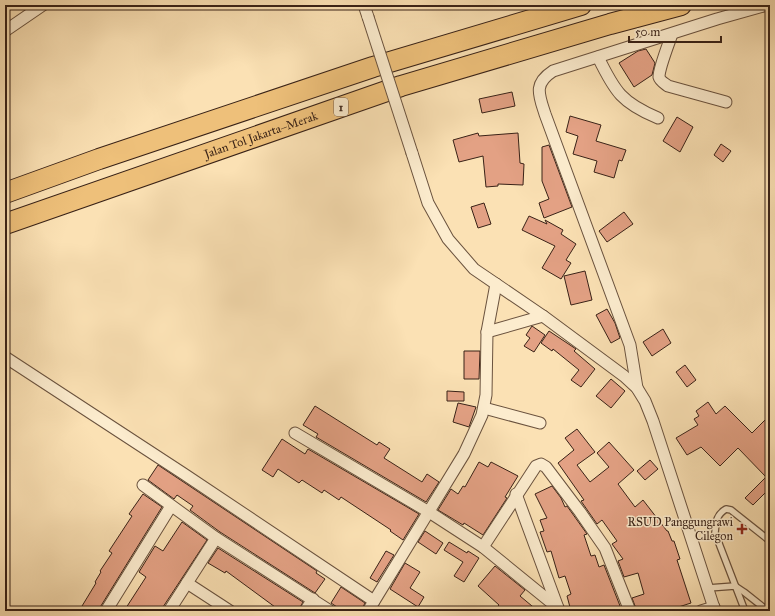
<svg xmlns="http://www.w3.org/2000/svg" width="775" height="616" font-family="'IM FELL Great Primer',serif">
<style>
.building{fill:#e3a184;stroke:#392217}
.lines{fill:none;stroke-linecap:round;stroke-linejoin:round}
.lane-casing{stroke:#6a523e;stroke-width:8}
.street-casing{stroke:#6a523e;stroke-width:13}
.highway-casing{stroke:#392217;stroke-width:22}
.lane{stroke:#fcecce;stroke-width:5.5}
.street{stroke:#fcecce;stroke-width:11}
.highway{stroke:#eec07a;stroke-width:20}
.street-bridge-casing{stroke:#6a523e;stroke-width:13;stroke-linecap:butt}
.street-bridge{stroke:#fcecce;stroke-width:11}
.poi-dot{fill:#8f2418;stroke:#fcecce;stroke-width:1.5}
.labels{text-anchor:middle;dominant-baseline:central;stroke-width:3;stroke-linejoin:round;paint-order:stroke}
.shield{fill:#fcecce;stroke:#745f4e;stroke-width:1}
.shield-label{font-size:11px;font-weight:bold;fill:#392217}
.street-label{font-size:12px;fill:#392217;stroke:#fcecce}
.poi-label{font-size:12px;fill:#392217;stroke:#fcecce;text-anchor:end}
</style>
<rect width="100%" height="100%" fill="#fbe1b4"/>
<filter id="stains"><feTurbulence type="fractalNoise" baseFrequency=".005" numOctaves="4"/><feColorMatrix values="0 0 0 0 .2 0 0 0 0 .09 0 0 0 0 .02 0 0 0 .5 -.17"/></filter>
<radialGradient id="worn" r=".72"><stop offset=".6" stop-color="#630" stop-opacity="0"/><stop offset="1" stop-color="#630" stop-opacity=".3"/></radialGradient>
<!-- building -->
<g class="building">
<polygon points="646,49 655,63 652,75 634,87 619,63 638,51"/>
<polygon points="512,92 515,106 482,113 479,99"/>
<polygon points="570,116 601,125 596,141 626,150 622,161 619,160 614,178 594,172 597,161 573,154 578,136 566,132"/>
<polygon points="677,117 693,127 680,152 663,141"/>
<polygon points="478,133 479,136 518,133 520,163 524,164 523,185 498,184 498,186 486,187 483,156 459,162 453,140"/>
<polygon points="721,144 731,151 723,162 714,155"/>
<polygon points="549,145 572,207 544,218 539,203 549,199 542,181 542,147"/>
<polygon points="484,203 491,224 478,228 471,207"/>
<polygon points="624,212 633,224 607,242 599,231"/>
<polygon points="529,216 547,224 545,220 563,230 561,234 576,244 566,260 571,263 561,279 542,268 555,246 522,230"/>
<polygon points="585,271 592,300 571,305 564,276"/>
<polygon points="607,309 615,323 620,338 611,343 596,315"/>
<polygon points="532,326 545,335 534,352 524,346 530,338 526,335"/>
<polygon points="663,329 671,343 652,356 643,342"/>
<polygon points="549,331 576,349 574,351 595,369 581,387 571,380 579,370 553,349 552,351 541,343"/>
<polygon points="464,351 480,351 479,379 464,379"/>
<polygon points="685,365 696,380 687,387 676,372"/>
<polygon points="611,379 625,391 611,408 596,396"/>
<polygon points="447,391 464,392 464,401 447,401"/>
<polygon points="708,402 716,414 725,406 752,433 770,415 770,488 753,505 745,498 766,477 738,448 720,466 701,447 687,455 676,438 698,425 694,419 699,416 696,411"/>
<polygon points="458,403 476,407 469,427 453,422"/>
<polygon points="315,406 377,445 379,442 390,449 384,458 422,482 427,474 439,482 426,502 316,437 318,434 303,425"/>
<polygon points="577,429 595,452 577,465 590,482 609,467 597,453 609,442 634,470 618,484 635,507 643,500 667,531 668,531 672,541 674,541 680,559 677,560 691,603 666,611 637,611 632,598 644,594 638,573 624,577 618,561 623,559 612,544 617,541 602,520 597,524 581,501 584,500 558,463 574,450 565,438"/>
<polygon points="282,439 305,454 308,449 419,514 403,540 390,531 391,530 341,497 339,500 324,490 322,493 302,480 299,483 278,469 273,477 262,470"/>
<polygon points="650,460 658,469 645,480 637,471"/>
<polygon points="479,462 488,467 491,462 518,476 505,497 507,498 483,535 464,523 463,525 438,510 451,489 458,494 463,486 465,487"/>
<polygon points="158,465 317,571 316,573 325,579 315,593 220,532 190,510 193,506 177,495 174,499 148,480"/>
<polygon points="552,486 561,498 565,507 567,506 587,534 584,535 591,556 595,555 599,567 604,565 622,611 571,611 567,596 571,594 565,576 559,578 551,551 547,552 540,532 544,531 540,520 547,518 535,494"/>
<polygon points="143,494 162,507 99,609 97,607 94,611 79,611 96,583 95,582 101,572 100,571 112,553 109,551 132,516 129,514"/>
<polygon points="182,522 207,540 163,607 162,611 124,611 146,577 139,572 155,546 163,551"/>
<polygon points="425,531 443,543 436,554 418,542"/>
<polygon points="449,542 467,553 468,551 479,558 464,582 454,576 463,562 444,550"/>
<polygon points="218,548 303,602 298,611 271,611 275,607 226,571 225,573 208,563"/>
<polygon points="386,551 394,555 377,582 370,578"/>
<polygon points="405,563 420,572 410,588 424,597 418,607 390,589"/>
<polygon points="495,566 525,590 520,596 538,611 494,611 499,605 478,586"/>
<polygon points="341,587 365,603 361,611 343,611 331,603"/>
</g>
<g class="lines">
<defs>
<g id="lane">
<polyline points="708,588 735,586 744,592 768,611"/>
<path d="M 745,611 L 715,533 C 716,522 716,515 726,509 L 731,510 L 770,541"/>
</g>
<g id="street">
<polyline points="364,5 368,17"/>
<polyline points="5,31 43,5"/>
<path d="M 672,34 C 669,43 659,68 659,77 C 660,81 664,83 668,86 L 726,102"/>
<path d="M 598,57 C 615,92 622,103 658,118"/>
<polyline points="412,153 428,203 448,239 474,269 543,316 624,376 637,388 645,401 653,421 715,611"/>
<polyline points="487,332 543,316"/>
<polyline points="5,357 184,474 374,601"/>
<path d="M 637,388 L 630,345 L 545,114 C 539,95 533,84 553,71 L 717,19 L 767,5"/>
<polyline points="484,408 540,423"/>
<polyline points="295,433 429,512 483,547 558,608 560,611"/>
<polyline points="143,485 216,538 330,611"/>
<polyline points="516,494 558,608"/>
<polyline points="483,547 536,466 541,464 546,467 580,512 605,548 630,611"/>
<polyline points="187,583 230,611"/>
<polyline points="106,611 171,506"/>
<polyline points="169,611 216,538"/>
<polyline points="305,611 313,599"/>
<polyline points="368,611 464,454 482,415 486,395 487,332 496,284"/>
<polyline points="701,611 714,607"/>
</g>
<g id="highway">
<polyline points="5,193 99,159 373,67 581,5"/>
<path id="s1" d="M 5,224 L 401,86 L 610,24 L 681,5"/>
</g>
</defs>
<!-- lane casing -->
<use href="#lane" class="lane-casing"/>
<!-- street casing -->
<use href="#street" class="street-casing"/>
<!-- highway casing -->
<use href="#highway" class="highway-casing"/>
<!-- lane -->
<use href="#lane" class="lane"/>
<!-- street -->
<use href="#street" class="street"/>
<!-- highway -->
<use href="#highway" class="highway"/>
<defs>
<polyline id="street-bridge" points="368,17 412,153"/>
</defs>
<!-- street-bridge casing -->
<use href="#street-bridge" class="street-bridge-casing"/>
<!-- street-bridge -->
<use href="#street-bridge" class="street-bridge"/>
</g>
<!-- markers -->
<path class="poi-dot" d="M740 523h4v4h4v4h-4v4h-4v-4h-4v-4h4z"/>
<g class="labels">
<!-- shield labels -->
<rect class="shield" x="334" y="98" width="14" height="18" rx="3"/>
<g class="shield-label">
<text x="341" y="107">1</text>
</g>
<!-- street labels -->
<g class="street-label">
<text stroke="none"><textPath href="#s1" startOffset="271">Jalan Tol Jakarta–Merak</textPath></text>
</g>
<!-- poi labels -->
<g class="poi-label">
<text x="733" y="522">RSUD Panggungrawi<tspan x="733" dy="14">Cilegon</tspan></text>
</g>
</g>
<!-- margin -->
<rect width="775" height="616" fill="none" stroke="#fbe1b4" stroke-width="20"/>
<rect x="6" y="6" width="763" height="604" fill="none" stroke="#392217" stroke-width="2"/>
<rect x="10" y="10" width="755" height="596" fill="none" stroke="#392217"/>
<!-- scale -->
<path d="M629 36v6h92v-6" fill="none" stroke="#392217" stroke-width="2"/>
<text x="635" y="36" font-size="12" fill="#392217" stroke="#fcecce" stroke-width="3" paint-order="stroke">50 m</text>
<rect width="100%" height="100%" filter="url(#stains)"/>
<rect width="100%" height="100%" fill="url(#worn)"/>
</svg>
